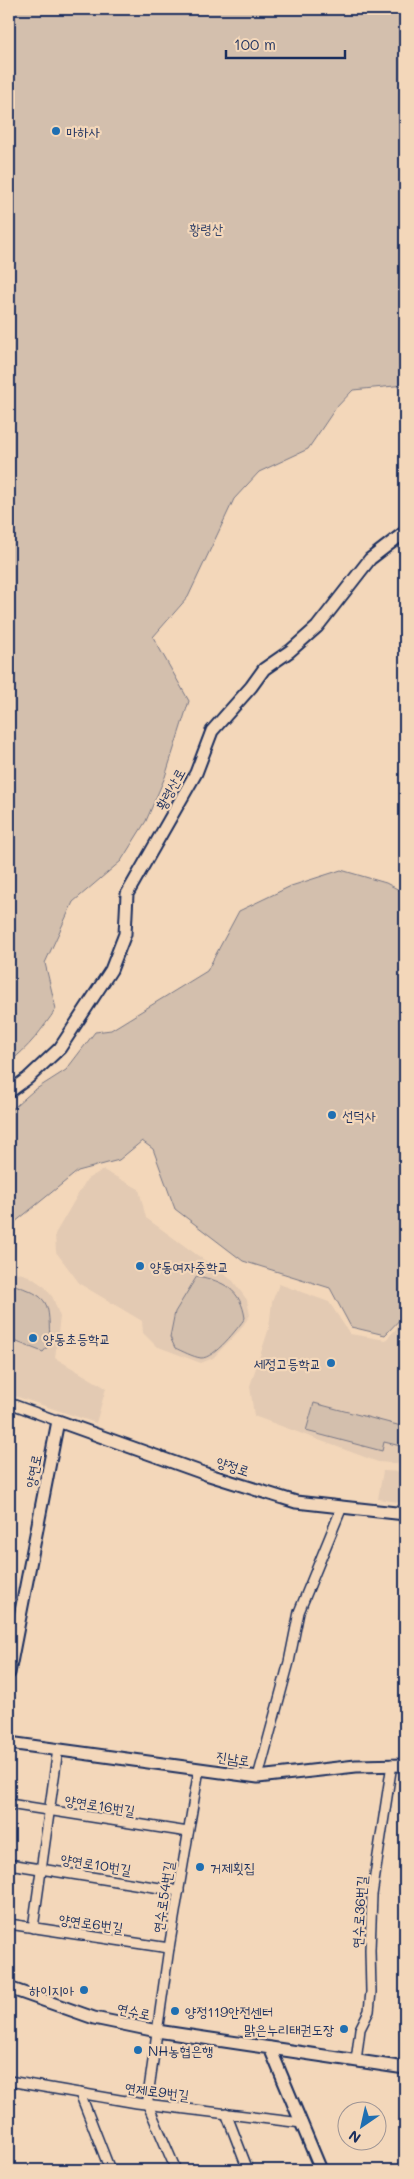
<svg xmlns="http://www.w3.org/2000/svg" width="414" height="2179" font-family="Mali,'Poor Story',sans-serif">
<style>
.built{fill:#e3cab3}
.green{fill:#d3bfad;stroke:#777786}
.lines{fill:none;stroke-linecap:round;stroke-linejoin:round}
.street-casing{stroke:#1b2f5e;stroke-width:12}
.secondary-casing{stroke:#1b2f5e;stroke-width:15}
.street{stroke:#f3d7ba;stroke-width:9}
.secondary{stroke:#f3d7ba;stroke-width:11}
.poi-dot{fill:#1f6fb2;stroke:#f3d7ba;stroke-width:2}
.labels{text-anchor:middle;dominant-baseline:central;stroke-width:4.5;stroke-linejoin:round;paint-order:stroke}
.poi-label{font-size:14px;fill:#1b2f5e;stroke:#f3d7ba;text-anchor:start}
.park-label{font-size:14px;fill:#37456a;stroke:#f3d7ba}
.street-label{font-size:14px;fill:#1b2f5e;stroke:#f3d7ba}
</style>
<rect width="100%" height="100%" fill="#f3d7ba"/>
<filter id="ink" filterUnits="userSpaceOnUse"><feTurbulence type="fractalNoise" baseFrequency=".02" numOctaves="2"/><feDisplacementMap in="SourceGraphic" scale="10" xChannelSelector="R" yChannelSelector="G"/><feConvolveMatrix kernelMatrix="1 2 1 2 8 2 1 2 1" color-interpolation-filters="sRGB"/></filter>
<g filter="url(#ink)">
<!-- built -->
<g class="built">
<polygon points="103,1170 139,1189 146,1218 233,1281 247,1300 250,1315 240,1330 213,1358 201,1363 156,1346 143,1333 142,1321 80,1284 56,1252 55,1234 87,1179"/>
<polygon points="9,1270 29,1276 45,1287 53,1298 60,1317 55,1358 106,1388 96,1423 9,1394"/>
<polygon points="279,1284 329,1302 350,1334 386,1340 405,1319 405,1464 378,1462 254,1416 250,1386 269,1328 272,1302"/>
<polygon points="383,1471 405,1472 405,1503 378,1499"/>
</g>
<!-- green -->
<g class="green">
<path d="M 9,9 L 405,9 L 405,385 L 353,390 L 335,409 L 308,449 L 259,472 L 234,499 L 188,597 L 153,637 L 189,701 L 165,777 L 146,821 L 121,861 L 73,902 L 45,963 L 56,1009 C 43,1028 28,1049 9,1062 Z"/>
<polygon points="341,870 386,883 405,893 405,1314 385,1335 351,1327 330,1288 243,1261 175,1209 153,1149 142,1141 119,1160 78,1171 9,1227 9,1112 33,1091 66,1070 95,1032 111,1030 207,971 239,911 291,886"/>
<path d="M 197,1276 C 224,1281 241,1290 245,1318 C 238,1328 214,1359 201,1358 C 193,1357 182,1351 175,1348 L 170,1337 L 175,1312 Z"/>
<path d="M 9,1283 C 53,1298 48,1301 50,1344 L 43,1352 L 9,1339 Z"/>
<polygon points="314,1403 405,1427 405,1447 384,1442 382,1451 306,1431"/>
</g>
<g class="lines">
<defs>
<g id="street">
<polyline points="9,1403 58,1421"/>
<polyline points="258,1777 289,1662 299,1612 342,1507"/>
<polyline points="9,1804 188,1832"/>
<polyline points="9,1864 179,1891"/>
<polyline points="9,1924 169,1948"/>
<polyline points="33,1928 58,1749"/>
<polyline points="356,2061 360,2029 369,2011 371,1992 370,1950 372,1895 392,1764"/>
<polyline points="9,2081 137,2103 302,2123"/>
<polyline points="80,2093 110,2170"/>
<polyline points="226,2113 248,2170"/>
<polyline points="176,2170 148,2105 148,2096 169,1948 199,1769"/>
</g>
<g id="secondary">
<polyline points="9,1092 28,1078 60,1048 111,970 125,934 127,894 196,773 212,731 251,687 264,669 290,651 317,627 370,559 405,532"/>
<polyline points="9,1673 58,1421 206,1474 296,1502 405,1514"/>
<polyline points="9,1743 258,1777 356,1766 405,1765"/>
<polyline points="9,1988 94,2018 157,2031 405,2068"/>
<polyline points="270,2048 321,2170"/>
</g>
</defs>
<!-- street casing -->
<use href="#street" class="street-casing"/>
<!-- secondary casing -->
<use href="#secondary" class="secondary-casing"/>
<!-- street -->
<use href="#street" class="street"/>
<!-- secondary -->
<use href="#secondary" class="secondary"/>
</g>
</g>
<!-- markers -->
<g class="poi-dot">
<circle cx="56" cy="131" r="5"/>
<circle cx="332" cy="1115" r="5"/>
<circle cx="140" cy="1266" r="5"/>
<circle cx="33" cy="1338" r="5"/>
<circle cx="331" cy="1363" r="5"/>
<circle cx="200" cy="1867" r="5"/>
<circle cx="84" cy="1990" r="5"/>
<circle cx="175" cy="2011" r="5"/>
<circle cx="344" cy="2029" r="5"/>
<circle cx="138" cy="2050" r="5"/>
</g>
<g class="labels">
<!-- poi labels -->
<g class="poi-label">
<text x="66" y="131">마하사</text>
<text x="342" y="1115">선덕사</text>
<text x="150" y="1266">양동여자중학교</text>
<text x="43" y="1338">양동초등학교</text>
<text x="321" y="1363" text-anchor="end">세정고등학교</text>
<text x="210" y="1867">거제횟집</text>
<text x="74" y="1990" text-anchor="end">하이지아</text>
<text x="185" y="2011">양정119안전센터</text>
<text x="334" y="2029" text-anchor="end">맑은누리태권도장</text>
<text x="148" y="2050">NH농협은행</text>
</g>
<!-- park labels -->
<g class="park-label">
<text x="206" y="228">황령산</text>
</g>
<!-- street labels -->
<g class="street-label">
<text transform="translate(170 789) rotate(-61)">황령산로</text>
<text transform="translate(233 1466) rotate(18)">양정로</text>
<text transform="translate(33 1471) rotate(-79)">양연로</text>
<text transform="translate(233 1758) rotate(8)">진남로</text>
<text transform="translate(100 1805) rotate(9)">양연로16번길</text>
<text transform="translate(96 1864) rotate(9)">양연로10번길</text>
<text transform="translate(163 1897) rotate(-81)">연수로54번길</text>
<text transform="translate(359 1912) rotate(-86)">연수로36번길</text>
<text transform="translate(91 1923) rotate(8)">양연로6번길</text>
<text transform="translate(134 2011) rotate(12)">연수로</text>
<text transform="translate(157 2091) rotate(7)">연제로9번길</text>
</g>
</g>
<!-- margin -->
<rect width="414" height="2179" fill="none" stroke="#f3d7ba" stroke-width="30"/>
<rect x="15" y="15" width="384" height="2149" fill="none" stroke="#1b2f5e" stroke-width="2" filter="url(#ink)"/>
<!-- north arrow -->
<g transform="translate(362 2126) rotate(214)"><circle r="24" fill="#f3d7ba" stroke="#9d9495"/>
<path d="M0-4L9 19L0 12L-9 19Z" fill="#1f6fb2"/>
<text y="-8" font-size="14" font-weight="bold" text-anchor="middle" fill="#1b2f5e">N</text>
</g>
<!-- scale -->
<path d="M226 50v8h119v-8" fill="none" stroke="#1b2f5e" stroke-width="2.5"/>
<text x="234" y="50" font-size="15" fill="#1b2f5e" stroke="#f3d7ba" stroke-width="4" paint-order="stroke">100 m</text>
</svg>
